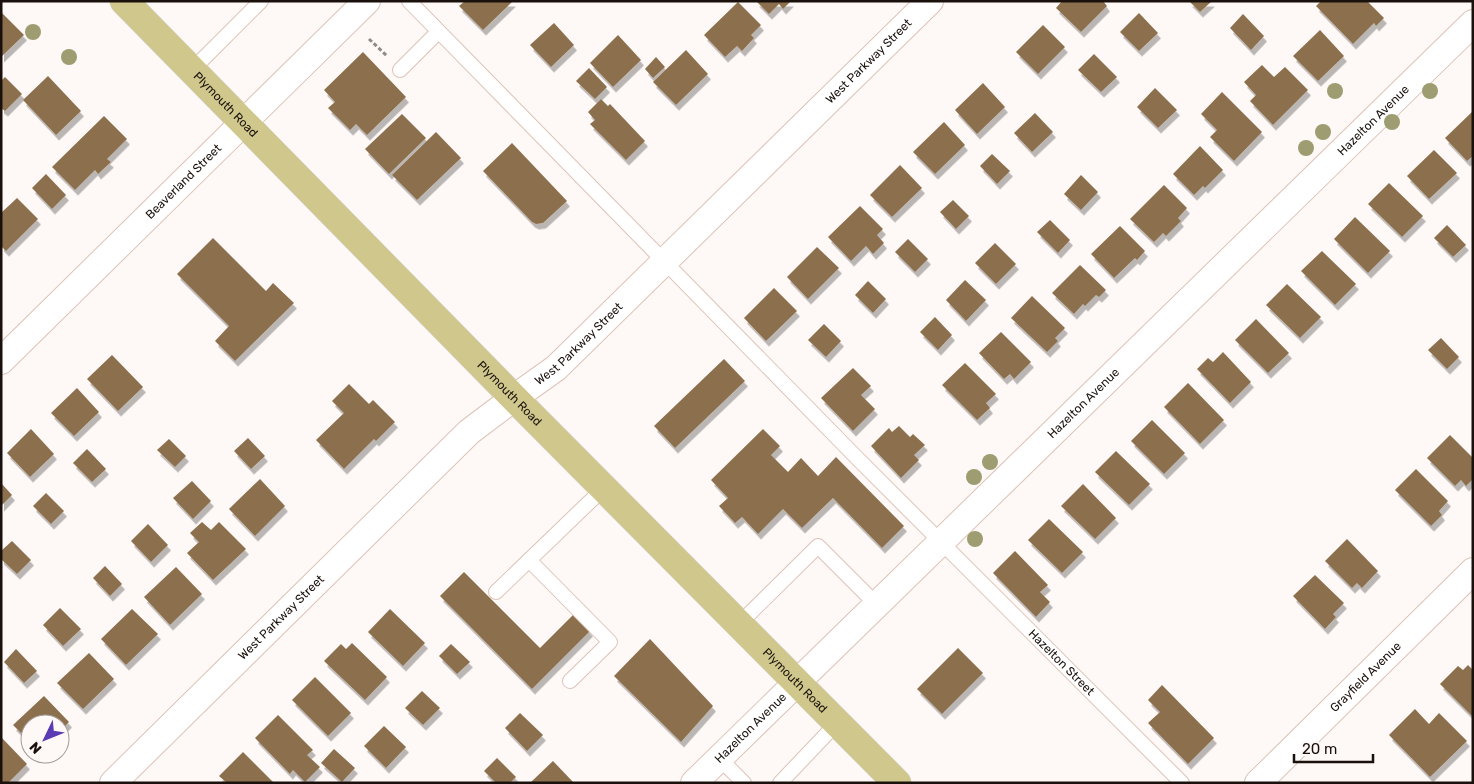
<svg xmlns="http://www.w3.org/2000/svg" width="1474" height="784" font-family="Rubik,sans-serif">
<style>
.building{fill:#8c704d;filter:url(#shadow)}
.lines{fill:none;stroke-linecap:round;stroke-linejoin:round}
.service-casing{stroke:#dec3b8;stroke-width:16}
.minor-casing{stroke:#dec3b8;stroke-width:28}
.primary-casing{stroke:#d6d4d3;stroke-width:29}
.path{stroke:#928a87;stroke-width:3;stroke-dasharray:4 2.5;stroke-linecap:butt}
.service{stroke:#fff;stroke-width:14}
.minor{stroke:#fff;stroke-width:26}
.primary{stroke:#d0c78c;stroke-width:28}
.tree{fill:#9e9c71}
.labels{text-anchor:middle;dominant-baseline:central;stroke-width:5;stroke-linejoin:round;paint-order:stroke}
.street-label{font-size:12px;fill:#1a110d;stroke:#fef8f6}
</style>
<defs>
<filter id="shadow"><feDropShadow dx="3" dy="5.5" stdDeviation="0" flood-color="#0004"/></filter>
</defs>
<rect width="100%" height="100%" fill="#fef8f6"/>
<!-- building -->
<g class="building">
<polygon points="465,1 513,1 483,30 459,6"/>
<polygon points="756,1 791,1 783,9 779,4 769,14"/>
<polygon points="1062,1 1103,1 1107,6 1081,32 1056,8"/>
<polygon points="1189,1 1212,1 1200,12"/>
<polygon points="1321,1 1367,1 1384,18 1376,26 1374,23 1353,44 1316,6"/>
<polygon points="738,2 761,25 751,35 754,38 742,51 737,46 725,57 704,35"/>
<polygon points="1,12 24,35 1,57"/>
<polygon points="1139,13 1158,33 1139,51 1120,32"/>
<polygon points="1243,14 1264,36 1251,50 1230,28"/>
<polygon points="554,23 574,45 551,67 530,45"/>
<polygon points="1043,25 1065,47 1038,74 1016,52"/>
<polygon points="1320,30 1344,56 1318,81 1293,56"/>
<polygon points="618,35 641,60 613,87 590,63"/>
<polygon points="686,50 708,74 676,105 653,82"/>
<polygon points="363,52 406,97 367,135 356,124 350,130 328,108 335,102 324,90"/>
<polygon points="1094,54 1117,77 1101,92 1078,70"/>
<polygon points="656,57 665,67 653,78 645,69"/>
<polygon points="1262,65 1274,77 1285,67 1308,90 1273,125 1250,101 1256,95 1244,82"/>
<polygon points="589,68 607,87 595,99 576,81"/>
<polygon points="48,76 81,111 56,135 23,100"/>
<polygon points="5,77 22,94 5,111 1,108 1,81"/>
<polygon points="983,83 1005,107 977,134 955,110"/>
<polygon points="1155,88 1177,110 1158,128 1137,107"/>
<polygon points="1222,92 1262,132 1234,161 1210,137 1217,130 1201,114"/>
<polygon points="601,99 608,106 610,104 645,141 626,160 590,124 595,120 588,112"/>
<polygon points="1473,111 1473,156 1467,161 1445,138"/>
<polygon points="1035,113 1053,132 1032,152 1014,133"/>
<polygon points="402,114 426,138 389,174 365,149"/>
<polygon points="104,116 127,139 107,159 111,162 98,174 95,170 75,190 52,167"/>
<polygon points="944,122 965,145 935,174 913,152"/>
<polygon points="436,132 461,158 417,200 392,175"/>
<polygon points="512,143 567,201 543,223 536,224 532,222 483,171"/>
<polygon points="1200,146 1223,170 1205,188 1203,186 1194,195 1173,174"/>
<polygon points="1434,150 1457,173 1429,199 1407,176"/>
<polygon points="992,154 1010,171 997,184 980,166"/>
<polygon points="900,165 922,188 892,217 870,195"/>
<polygon points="46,174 66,195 52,209 32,188"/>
<polygon points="1081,175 1098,192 1081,210 1064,194"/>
<polygon points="1389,183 1423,216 1402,237 1368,204"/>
<polygon points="1164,185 1187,208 1178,218 1181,221 1166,236 1163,233 1154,242 1130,219"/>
<polygon points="17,198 38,219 6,251 1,246 1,213"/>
<polygon points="953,200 969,216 956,229 940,212"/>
<polygon points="860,206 883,229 877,235 884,243 873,254 866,246 851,261 828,237"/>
<polygon points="1355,217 1390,251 1368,273 1334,239"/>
<polygon points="1050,220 1070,240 1058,253 1037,232"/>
<polygon points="1447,225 1466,245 1453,257 1434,238"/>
<polygon points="1120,226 1145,251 1137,260 1135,258 1114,278 1091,254"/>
<polygon points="213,238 266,291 273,283 294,303 235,361 215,341 229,326 177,274"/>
<polygon points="908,239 928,259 915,272 895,252"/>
<polygon points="995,243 1016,264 996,284 975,263"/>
<polygon points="817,247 839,268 808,299 787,277"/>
<polygon points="1322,251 1356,284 1335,305 1301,271"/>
<polygon points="1080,265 1106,290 1099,297 1096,295 1085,306 1083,304 1074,314 1052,293"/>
<polygon points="965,280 986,300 966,321 946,300"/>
<polygon points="868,281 886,299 873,313 855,295"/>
<polygon points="1287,284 1321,317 1300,338 1266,305"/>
<polygon points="774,288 797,311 766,341 744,318"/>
<polygon points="1032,296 1065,328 1055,338 1058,341 1047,352 1011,318"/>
<polygon points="935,317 952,335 938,350 920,332"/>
<polygon points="1256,319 1289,353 1268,373 1235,340"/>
<polygon points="824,324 841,341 826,357 808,340"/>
<polygon points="1001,332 1031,362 1014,379 1010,374 1004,379 979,353"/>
<polygon points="1441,338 1459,357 1447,369 1428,350"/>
<polygon points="1223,352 1251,382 1230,403 1197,369 1208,358 1213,362"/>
<polygon points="112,355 143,387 118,411 87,379"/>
<polygon points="724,359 745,381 675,448 654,426"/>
<polygon points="965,363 996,394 986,403 990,408 977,420 942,385"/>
<polygon points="853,368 871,386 861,395 875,409 853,431 821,398"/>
<polygon points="1188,383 1224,420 1200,444 1164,407"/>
<polygon points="349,384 369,404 373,400 395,422 376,441 374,439 344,469 316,440 344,413 332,401"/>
<polygon points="77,388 99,412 74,436 51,413"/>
<polygon points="1152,420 1185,453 1164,474 1131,441"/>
<polygon points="899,426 910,437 913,434 925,445 914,455 919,460 901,478 871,446 889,428 892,432"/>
<polygon points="31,429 54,454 30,477 7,453"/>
<polygon points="763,429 780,446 771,455 788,472 801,458 818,476 836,457 904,526 882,548 833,498 802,528 783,509 758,534 742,517 735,523 719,506 728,498 711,480"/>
<polygon points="1450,435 1473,458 1473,479 1466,486 1461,480 1455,486 1427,458"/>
<polygon points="248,438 265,456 251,469 234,451"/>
<polygon points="169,439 186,456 175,467 157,450"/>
<polygon points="87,449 106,469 92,482 73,463"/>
<polygon points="1116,451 1150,484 1129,505 1095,472"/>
<polygon points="1416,469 1448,501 1439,511 1442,515 1431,526 1395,490"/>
<polygon points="260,479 285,506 255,536 229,509"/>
<polygon points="192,481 211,501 193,519 173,498"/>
<polygon points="1,483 12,495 1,506"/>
<polygon points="1083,484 1116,518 1095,539 1061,506"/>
<polygon points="46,493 64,511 51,524 33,506"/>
<polygon points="1049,519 1083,552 1062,573 1028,540"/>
<polygon points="202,522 211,530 219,522 246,549 213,580 187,553 199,542 190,533"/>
<polygon points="148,524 168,545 151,562 131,541"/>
<polygon points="1347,539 1378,571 1362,588 1357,583 1352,588 1325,561"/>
<polygon points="12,541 31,560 17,574 1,559 1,551"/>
<polygon points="1015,551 1048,585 1040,592 1050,602 1036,617 993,573"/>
<polygon points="105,566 122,584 110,596 93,578"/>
<polygon points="176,567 202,594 170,625 144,597"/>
<polygon points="464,572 540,648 574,614 590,631 532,689 440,596"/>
<polygon points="1315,575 1344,603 1333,614 1336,617 1325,629 1293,596"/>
<polygon points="60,608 81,629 63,646 43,625"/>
<polygon points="132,609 158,634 126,665 101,639"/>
<polygon points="390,609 425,643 403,666 368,632"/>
<polygon points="650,639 713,706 681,742 614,676"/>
<polygon points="352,643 387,677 365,700 324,661 341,644 346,649"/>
<polygon points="451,644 470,662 457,674 439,656"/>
<polygon points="958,648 983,673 942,714 917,689"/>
<polygon points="16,649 37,671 24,683 4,662"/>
<polygon points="89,653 114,679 83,709 57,683"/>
<polygon points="1468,665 1473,670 1473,717 1440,684 1458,666 1463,670"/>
<polygon points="315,677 351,713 328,736 292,700"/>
<polygon points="1162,685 1214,738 1188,764 1148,723 1160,712 1148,700"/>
<polygon points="422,691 440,708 423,725 405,708"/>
<polygon points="44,696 69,722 60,731 60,724 30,724 30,742 13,725"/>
<polygon points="1415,709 1429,724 1439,713 1467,741 1430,777 1389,735"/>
<polygon points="520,713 543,735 527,751 505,728"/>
<polygon points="278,715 313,750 307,755 320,767 305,782 293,770 290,774 255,738"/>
<polygon points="384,726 406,747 386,768 364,746"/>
<polygon points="2,738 27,764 8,783 1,783 1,740"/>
<polygon points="334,749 355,768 342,782 321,763"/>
<polygon points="243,752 274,783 227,783 219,776"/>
<polygon points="497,758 516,777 510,783 496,783 484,771"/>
<polygon points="553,761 574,783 530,783"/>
</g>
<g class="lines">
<defs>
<g id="service">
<path id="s1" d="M 409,1 L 857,458 L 1182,783"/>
<polyline points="192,70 261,1"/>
<polyline points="400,70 438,32"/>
<polyline points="529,560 610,642 570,681"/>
<polyline points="496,592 604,488"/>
<polyline points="739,624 818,546 877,605"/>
<polyline points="719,758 744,783"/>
<polyline points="780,783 837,723"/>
</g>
<g id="minor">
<path id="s2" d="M 1,361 L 367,1"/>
<path id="s3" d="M 113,783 L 469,432 L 514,398 L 556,368 L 930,1"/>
<path id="s4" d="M 694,783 L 1473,23"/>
<path id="s5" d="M 1258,783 L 1473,571"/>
</g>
<g id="primary">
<path id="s6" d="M 124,1 L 514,398 L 897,783"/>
</g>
</defs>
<!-- service casing -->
<use href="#service" class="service-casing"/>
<!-- minor casing -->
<use href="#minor" class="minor-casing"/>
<!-- primary casing -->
<use href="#primary" class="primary-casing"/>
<!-- path -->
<polyline class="path" points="369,39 387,56"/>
<!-- service -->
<use href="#service" class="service"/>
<!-- minor -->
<use href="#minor" class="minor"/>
<!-- primary -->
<use href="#primary" class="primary"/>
</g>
<!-- trees -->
<g class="tree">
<circle cx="33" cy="32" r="8"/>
<circle cx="69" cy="57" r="8"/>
<circle cx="1335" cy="91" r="8"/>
<circle cx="1430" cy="91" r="8"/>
<circle cx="1392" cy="122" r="8"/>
<circle cx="1323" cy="132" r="8"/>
<circle cx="1306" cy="148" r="8"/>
<circle cx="990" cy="462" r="8"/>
<circle cx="974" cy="477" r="8"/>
<circle cx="975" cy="539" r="8"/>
</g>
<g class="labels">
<!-- street labels -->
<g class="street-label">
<text stroke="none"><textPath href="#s3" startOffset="1046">West Parkway Street</textPath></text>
<text stroke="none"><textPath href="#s6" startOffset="145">Plymouth Road</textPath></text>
<text stroke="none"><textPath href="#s4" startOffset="949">Hazelton Avenue</textPath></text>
<text stroke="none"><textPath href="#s2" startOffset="256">Beaverland Street</textPath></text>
<text stroke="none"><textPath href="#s3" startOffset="641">West Parkway Street</textPath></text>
<text stroke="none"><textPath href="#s6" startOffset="550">Plymouth Road</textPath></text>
<text stroke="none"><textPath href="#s4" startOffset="544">Hazelton Avenue</textPath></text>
<text stroke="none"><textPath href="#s3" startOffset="236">West Parkway Street</textPath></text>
<text stroke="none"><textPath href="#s1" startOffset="929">Hazelton Street</textPath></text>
<text stroke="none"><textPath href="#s5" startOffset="151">Grayfield Avenue</textPath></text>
<text stroke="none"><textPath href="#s6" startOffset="955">Plymouth Road</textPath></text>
<text stroke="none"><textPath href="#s4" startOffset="79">Hazelton Avenue</textPath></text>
</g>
</g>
<!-- border -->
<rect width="1474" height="784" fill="none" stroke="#1a110d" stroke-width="5"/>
<!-- north arrow -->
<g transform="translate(45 739) rotate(227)"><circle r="24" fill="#fef8f6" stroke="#a39c99"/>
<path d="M0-4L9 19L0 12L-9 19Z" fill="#5a3bb3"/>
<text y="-8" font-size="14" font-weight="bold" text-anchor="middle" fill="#1a110d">N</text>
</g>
<!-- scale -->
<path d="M1294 754v8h79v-8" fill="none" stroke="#1a110d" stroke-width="2.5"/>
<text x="1302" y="754" font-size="15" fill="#1a110d" stroke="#fef8f6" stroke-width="4" paint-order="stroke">20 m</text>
</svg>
